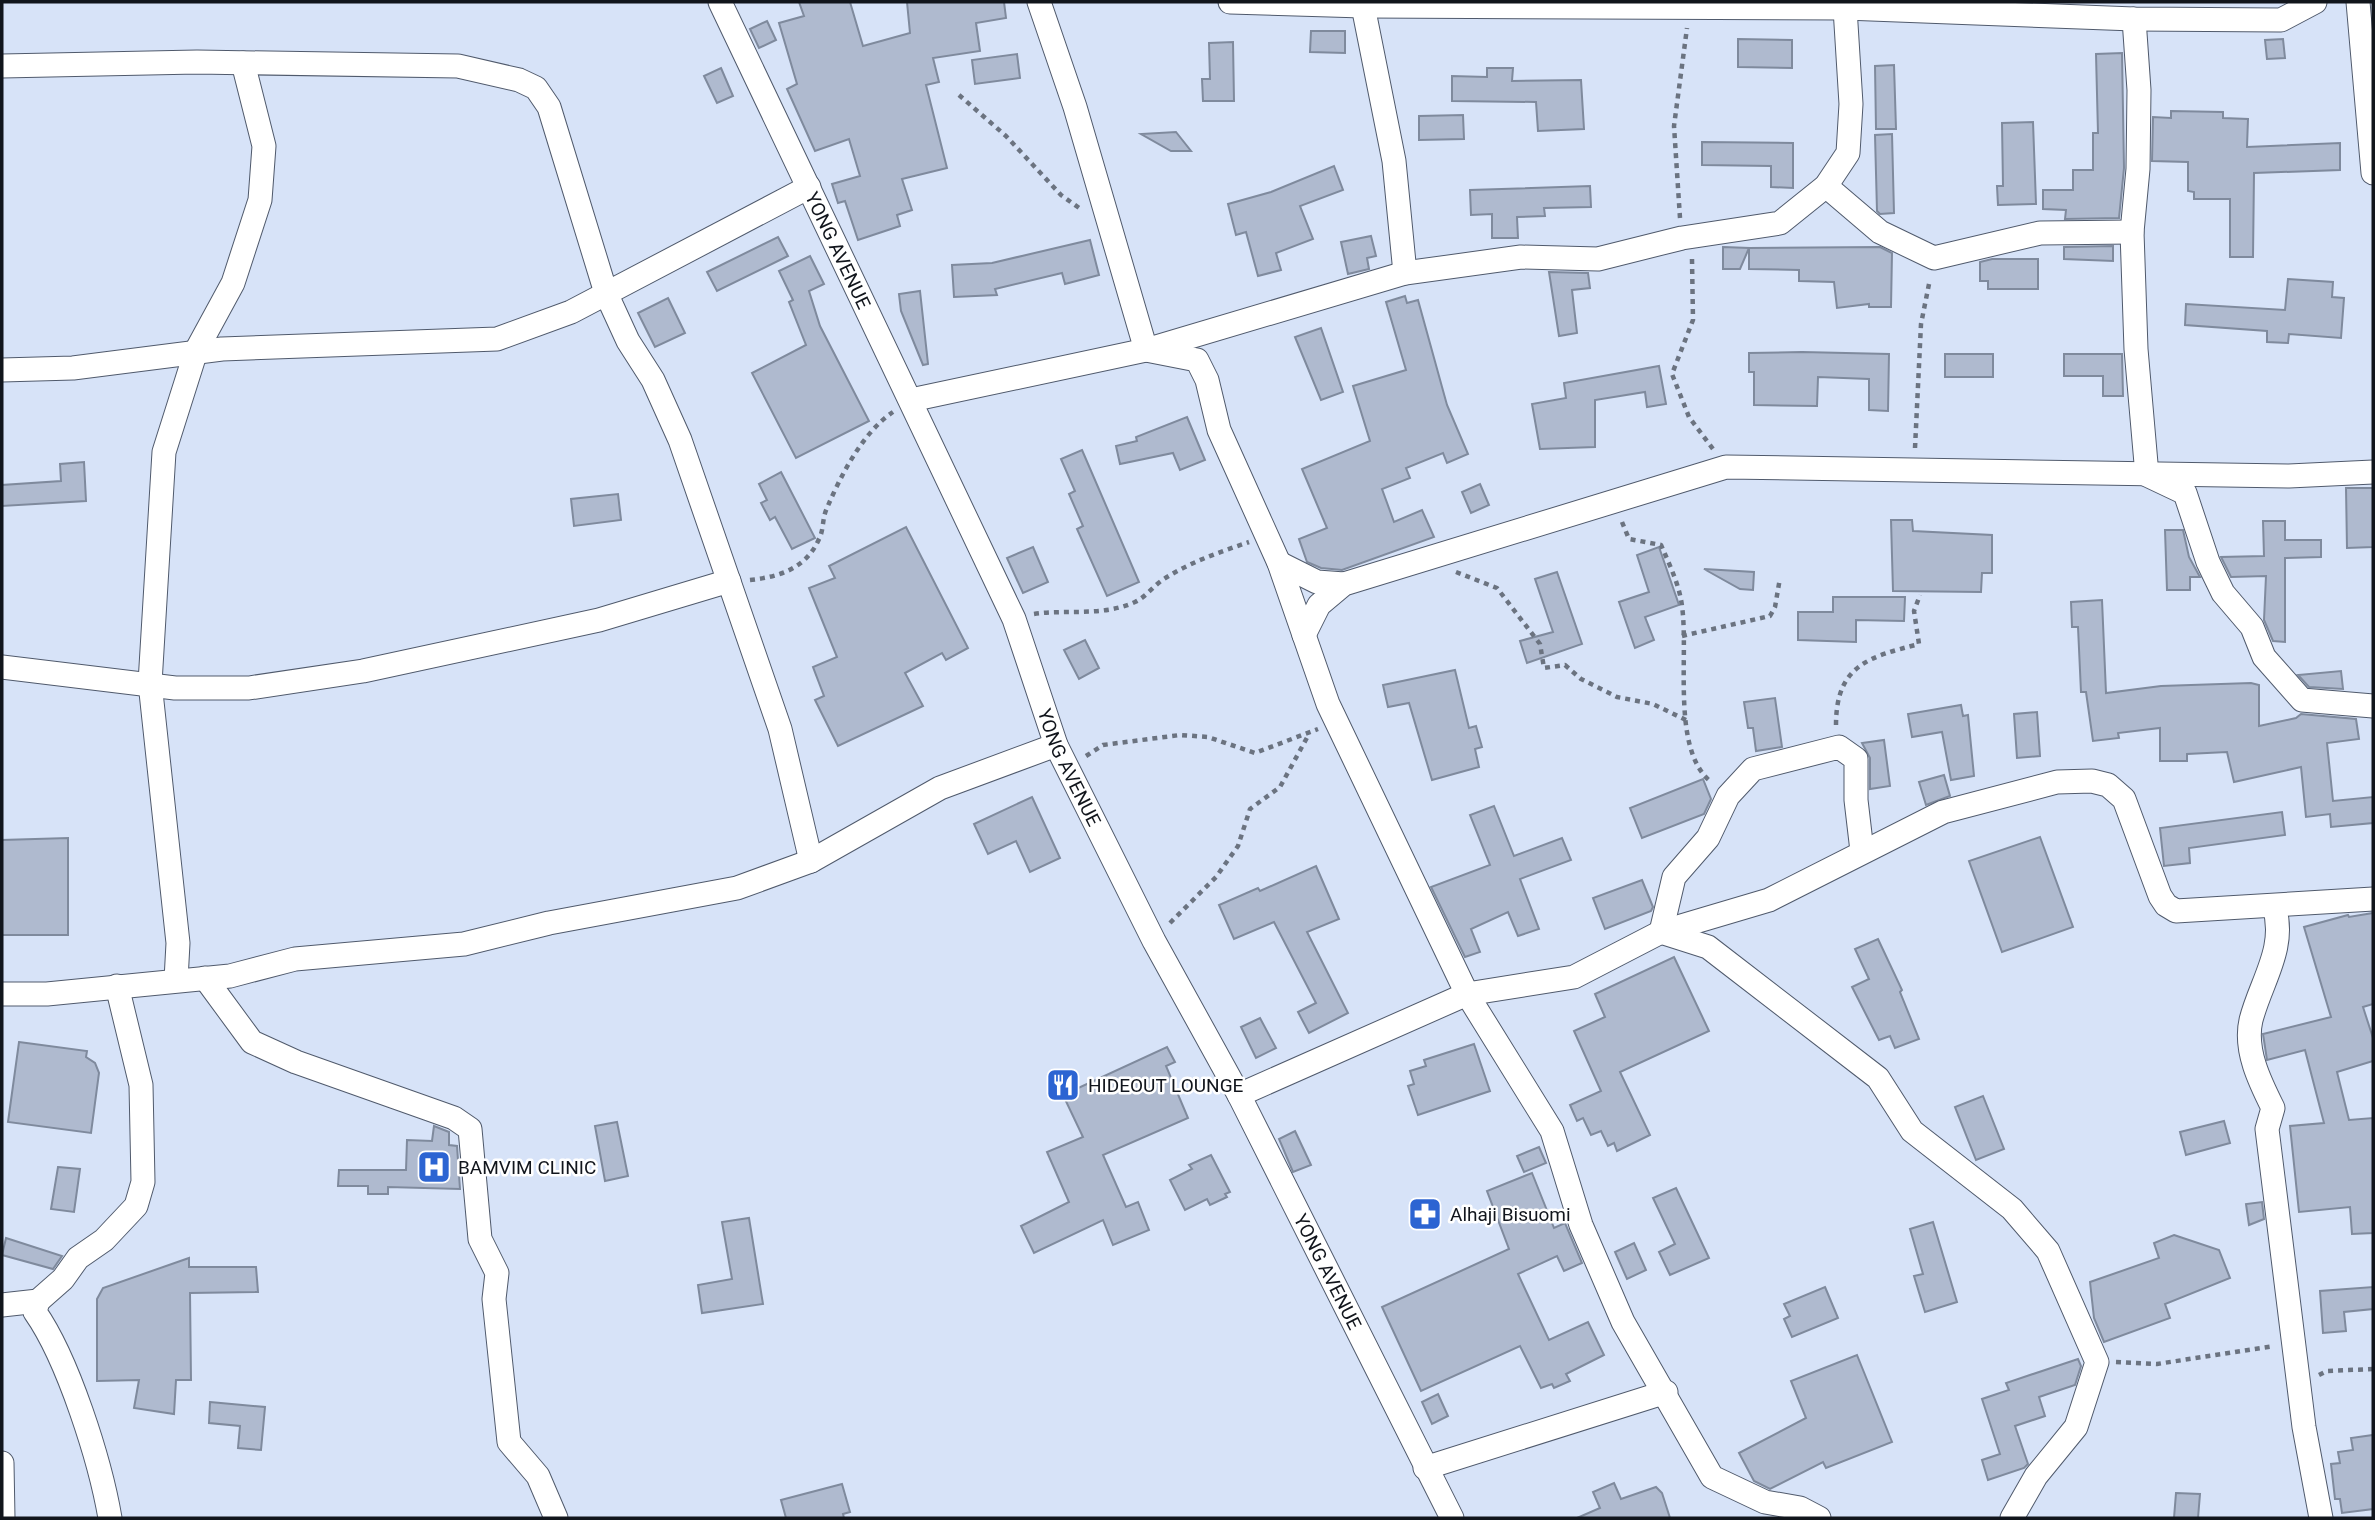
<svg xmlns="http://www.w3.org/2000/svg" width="2375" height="1520" font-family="Roboto,sans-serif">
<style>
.building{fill:#afbacf;stroke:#7f8a9d;stroke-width:2}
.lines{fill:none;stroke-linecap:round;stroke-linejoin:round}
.minor-casing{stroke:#505a6c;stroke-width:25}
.path{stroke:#6b7380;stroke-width:4.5;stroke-dasharray:5 5;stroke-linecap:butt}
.minor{stroke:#fff;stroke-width:23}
.labels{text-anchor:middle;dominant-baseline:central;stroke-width:5;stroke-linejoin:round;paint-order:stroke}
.street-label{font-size:19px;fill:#11151c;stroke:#fff}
.poi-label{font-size:19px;fill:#11151c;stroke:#fff;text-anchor:start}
</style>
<rect width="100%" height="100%" fill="#d7e3f8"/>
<!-- building -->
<g class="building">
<polygon points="799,2 850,2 863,46 910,33 907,2 1004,2 1006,18 976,23 980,51 933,58 939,82 926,85 947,168 902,179 912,210 897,215 900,226 858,240 845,201 838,203 832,184 860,176 849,139 815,151 787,89 797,84 779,23 804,16"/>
<polygon points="767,21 776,40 759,48 750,29"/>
<polygon points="1311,31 1345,31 1345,53 1310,52"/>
<polygon points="1738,39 1792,40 1792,68 1738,67"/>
<polygon points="2283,39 2285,58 2267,59 2265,40"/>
<polygon points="1233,42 1234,101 1203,101 1202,79 1210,79 1209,43"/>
<polygon points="2122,53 2124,168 2119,218 2065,219 2066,210 2043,209 2043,190 2073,190 2073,170 2093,170 2093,133 2098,133 2096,54"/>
<polygon points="1017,54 1020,78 975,84 972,60"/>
<polygon points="1894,65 1896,129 1876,129 1875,66"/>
<polygon points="721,68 733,96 717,103 704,76"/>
<polygon points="1487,68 1513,68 1512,81 1581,80 1584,129 1538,131 1536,102 1452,101 1452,76 1487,77"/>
<polygon points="2171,111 2223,112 2223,118 2248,119 2247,147 2340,143 2340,170 2254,173 2253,257 2230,257 2230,199 2194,199 2194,192 2188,191 2188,162 2152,161 2153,117 2171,118"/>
<polygon points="1463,115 1464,139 1419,140 1419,116"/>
<polygon points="2033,122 2036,204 1998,205 1997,186 2003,186 2002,123"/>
<polygon points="1176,132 1191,151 1171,151 1141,134"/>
<polygon points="1892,134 1894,213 1880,214 1877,211 1875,135"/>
<polygon points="1702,142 1793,143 1793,188 1771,187 1771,166 1702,165"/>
<polygon points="1334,166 1343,190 1300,206 1313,239 1276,253 1281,270 1258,276 1246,232 1236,235 1228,204 1271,192"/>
<polygon points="1590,186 1591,207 1544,208 1545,216 1517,217 1518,238 1492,238 1492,214 1471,215 1470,190"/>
<polygon points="1371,236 1376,256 1367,258 1369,269 1348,274 1341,242"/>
<polygon points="778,237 788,256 717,291 707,272"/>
<polygon points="1090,240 1099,275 1065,284 1062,273 995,289 997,295 954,297 952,265 992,263"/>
<polygon points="2113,246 2113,261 2064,259 2064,247"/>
<polygon points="1723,247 1749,248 1740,269 1723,269"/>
<polygon points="1880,247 1892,253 1891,307 1869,307 1869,304 1837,308 1834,282 1799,281 1799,270 1749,269 1749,248"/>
<polygon points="810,256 824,284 809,291 820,326 869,421 796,458 752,373 806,345 789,302 793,300 779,271"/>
<polygon points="1992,259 2038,259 2038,289 1988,289 1988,281 1980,281 1980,262"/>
<polygon points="1549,272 1588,273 1590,288 1572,290 1577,333 1559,336"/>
<polygon points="2288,279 2333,282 2332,297 2344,298 2341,338 2289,334 2288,343 2267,342 2267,331 2185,325 2186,304 2285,310"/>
<polygon points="920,291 928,364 923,365 901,311 899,294"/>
<polygon points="1405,296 1407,303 1418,300 1447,405 1468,454 1447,463 1443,453 1406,468 1410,478 1382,489 1394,522 1422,510 1434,537 1342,570 1321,568 1307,562 1299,539 1327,528 1302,469 1370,441 1353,386 1406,370 1386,302"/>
<polygon points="668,298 685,333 655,347 638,313"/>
<polygon points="1321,328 1343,392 1321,400 1295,337"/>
<polygon points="1802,352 1889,354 1888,411 1869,410 1869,379 1818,377 1817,406 1754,405 1754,372 1749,372 1749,353"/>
<rect x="1945" y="354" width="48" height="23"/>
<polygon points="2064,354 2122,354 2123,396 2103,396 2103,376 2064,376"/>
<polygon points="1659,366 1666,404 1647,407 1645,392 1595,400 1595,447 1540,449 1532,404 1566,398 1564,383"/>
<polygon points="1187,417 1205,460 1180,470 1173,453 1120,464 1116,446 1137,441 1136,437"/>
<polygon points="1082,450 1139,582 1107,596 1077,529 1083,526 1069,494 1075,491 1061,459"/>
<polygon points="84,462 86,501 2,506 2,485 61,481 60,464"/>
<polygon points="781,472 815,538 792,549 775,517 770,520 761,503 767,500 759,484"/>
<polygon points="1480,484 1489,505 1471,513 1462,492"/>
<polygon points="2346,488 2373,488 2373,547 2347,548"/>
<polygon points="618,494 621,520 574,526 571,499"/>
<polygon points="1891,520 1912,520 1913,531 1992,535 1992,573 1982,573 1981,592 1893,591"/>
<polygon points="2263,521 2285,521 2285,540 2321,540 2321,557 2285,558 2285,642 2273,641 2264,620 2266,576 2231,577 2221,557 2264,556"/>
<polygon points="906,527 968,648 946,660 942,653 905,673 923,706 838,746 815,700 824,696 813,667 837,657 809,588 835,578 829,566"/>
<polygon points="2165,530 2183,530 2189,557 2200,577 2190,577 2190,590 2167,590"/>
<polygon points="1033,547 1048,582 1023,593 1007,558"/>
<polygon points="1659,547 1679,605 1645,617 1654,640 1635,648 1619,602 1649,592 1637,555"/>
<polygon points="1704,569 1754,572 1753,590 1740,589"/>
<polygon points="1557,572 1582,644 1527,663 1520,641 1553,632 1535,579"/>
<polygon points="1833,597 1905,597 1904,621 1856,620 1856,642 1798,640 1798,612 1833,612"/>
<polygon points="2102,600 2106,693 2161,686 2251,683 2259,685 2259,726 2296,718 2301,714 2356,719 2359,739 2327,743 2333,801 2373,797 2373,823 2331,827 2330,814 2306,817 2301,767 2234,782 2227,752 2187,754 2187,761 2160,761 2160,728 2118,733 2119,738 2093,741 2086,692 2081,692 2078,627 2072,627 2071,602"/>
<polygon points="1085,640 1099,668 1079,679 1064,650"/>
<polygon points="1455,670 1469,728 1476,726 1482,747 1475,749 1479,767 1432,780 1409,703 1388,707 1383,685"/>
<polygon points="2341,671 2343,689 2309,687 2298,675"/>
<polygon points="1775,698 1782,747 1756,751 1753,728 1748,728 1744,702"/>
<polygon points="1961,705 1963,716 1968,715 1974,776 1951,780 1942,732 1912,737 1908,714"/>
<polygon points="2037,712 2040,756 2017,758 2014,714"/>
<polygon points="1884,740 1890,786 1870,789 1870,758 1862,743"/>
<polygon points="1944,775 1950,796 1926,805 1919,782"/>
<polygon points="1703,779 1711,799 1704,814 1642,838 1630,808"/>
<polygon points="1032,797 1060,858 1030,872 1016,841 988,854 974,824"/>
<polygon points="1494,806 1514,856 1562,838 1571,860 1520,879 1539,929 1518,936 1508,912 1471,929 1480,952 1465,957 1431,887 1490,865 1470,815"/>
<polygon points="2282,812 2285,835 2189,848 2190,863 2164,866 2160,828"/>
<polygon points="2040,837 2073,927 2002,952 1969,861"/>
<polygon points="68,838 68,935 2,935 2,840"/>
<polygon points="1316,866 1339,919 1307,932 1348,1013 1309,1033 1298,1012 1316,1003 1274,922 1234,939 1219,905 1258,888 1260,891"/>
<polygon points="1642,880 1653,907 1651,911 1605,929 1593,898"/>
<polygon points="2373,913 2373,1004 2363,1007 2373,1038 2373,1061 2337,1072 2349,1120 2373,1118 2373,1233 2352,1234 2350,1207 2299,1212 2290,1126 2324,1123 2305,1050 2267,1060 2263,1034 2331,1017 2304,927 2348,915 2349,917"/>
<polygon points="1878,939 1902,990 1900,992 1919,1039 1895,1048 1890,1036 1879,1040 1852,987 1869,979 1855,949"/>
<polygon points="1674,957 1709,1031 1620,1072 1650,1135 1617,1151 1614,1143 1608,1146 1601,1131 1591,1135 1583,1118 1577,1121 1570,1105 1601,1091 1574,1031 1605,1017 1595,994"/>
<polygon points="1260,1018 1276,1048 1256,1058 1241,1027"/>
<polygon points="19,1042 87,1051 86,1057 95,1063 99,1073 91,1133 8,1122"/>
<polygon points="1474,1044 1490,1091 1418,1115 1408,1086 1414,1084 1410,1071 1426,1066 1424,1060"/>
<polygon points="1167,1047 1175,1062 1166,1066 1188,1118 1103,1155 1126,1207 1138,1202 1149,1230 1113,1245 1103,1220 1034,1253 1021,1226 1069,1202 1047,1152 1083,1137 1063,1095"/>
<polygon points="1983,1096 2004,1149 1976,1160 1955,1107"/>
<polygon points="2224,1121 2230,1143 2186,1155 2180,1132"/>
<polygon points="617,1122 628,1176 605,1181 595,1126"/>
<polygon points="434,1126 449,1132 449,1145 457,1146 460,1189 388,1187 388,1194 368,1194 368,1186 338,1186 339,1170 406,1170 407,1140 432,1141"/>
<polygon points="1295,1131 1311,1165 1293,1172 1279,1139"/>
<polygon points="1539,1147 1546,1163 1524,1172 1517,1156"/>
<polygon points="1211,1155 1230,1192 1225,1194 1227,1197 1210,1205 1207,1199 1185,1210 1170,1180 1192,1169 1189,1165"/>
<polygon points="58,1167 80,1169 74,1212 51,1209"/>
<polygon points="1532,1173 1554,1228 1565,1223 1582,1263 1564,1271 1557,1256 1518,1274 1549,1340 1588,1322 1604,1355 1566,1374 1570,1381 1554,1388 1552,1384 1541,1388 1520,1346 1421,1391 1382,1307 1509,1249 1487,1191"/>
<polygon points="1676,1188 1709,1258 1670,1275 1659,1252 1675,1244 1653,1198"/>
<polygon points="2262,1202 2264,1219 2249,1225 2246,1204"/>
<polygon points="749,1218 763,1304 702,1313 698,1285 732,1279 722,1222"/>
<polygon points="1933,1222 1957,1302 1925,1312 1914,1276 1923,1274 1910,1229"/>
<polygon points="2174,1235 2219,1250 2230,1278 2165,1304 2170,1318 2104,1342 2094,1318 2090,1282 2159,1258 2154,1243"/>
<polygon points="6,1238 62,1256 53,1269 2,1255"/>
<polygon points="1634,1243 1646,1270 1627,1279 1615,1252"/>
<polygon points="189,1258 189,1267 256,1267 258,1292 190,1293 191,1380 176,1380 174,1414 134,1408 139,1380 97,1381 97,1299 103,1288"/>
<polygon points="1825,1287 1838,1318 1792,1337 1784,1319 1790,1316 1784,1304"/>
<polygon points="2373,1287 2373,1309 2344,1312 2346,1331 2323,1333 2320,1291"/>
<polygon points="1857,1355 1892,1442 1826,1468 1823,1462 1770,1489 1754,1481 1739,1453 1806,1418 1791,1381"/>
<polygon points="2078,1359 2081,1366 2075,1385 2039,1397 2045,1416 2015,1426 2028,1464 2024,1468 1988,1480 1982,1460 2000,1454 1982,1399 2009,1390 2006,1383"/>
<polygon points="1438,1394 1448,1416 1432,1424 1422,1402"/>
<polygon points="210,1402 265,1407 261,1450 238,1448 240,1426 209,1423"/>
<polygon points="2373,1435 2373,1509 2342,1513 2340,1499 2335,1499 2331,1464 2340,1463 2338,1452 2353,1450 2351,1438"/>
<polygon points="1614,1483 1621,1499 1656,1487 1662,1493 1670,1518 1577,1518 1600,1508 1593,1492"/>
<polygon points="842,1484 850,1512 843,1514 844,1518 786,1518 781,1500"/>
<polygon points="2176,1493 2200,1494 2198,1518 2174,1518"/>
</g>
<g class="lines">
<defs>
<g id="minor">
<path id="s1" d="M 720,2 L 1014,619 L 1056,745 L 1154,941 L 1239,1095 L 1452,1518"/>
<polyline points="1039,2 1075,107 1146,350 1197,360 1207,380 1219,430 1279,563 1328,704 1467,994 1552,1131 1581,1225 1623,1322 1712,1477 1765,1502 1800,1508 1819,1518"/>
<polyline points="1230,2 1363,6 1845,8 2134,19 2281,20 2315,2"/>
<polyline points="2358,2 2373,173"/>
<polyline points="1363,6 1394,161 1405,273"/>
<polyline points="2134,19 2139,90 2138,169 2132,232 2136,349 2147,475 2185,493 2208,562 2223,593 2252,627 2264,657 2302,700 2373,706"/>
<polyline points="2,66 197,62 458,66 519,80 536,88 549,107 606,293 628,341 653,380 680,440 780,729 811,861"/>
<polyline points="1826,186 1880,232 1934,258 2040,233 2132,232"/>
<polyline points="2,370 73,368 222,349 497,339 571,312 809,187"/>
<polyline points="911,400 1146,350 1405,273 1521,257 1598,259 1682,238 1780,223 1826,186 1848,153 1851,104 1845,8"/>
<polyline points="1279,563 1317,582 1344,584"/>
<polyline points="1304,635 1319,605 1344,584 1726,467 2289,476 2373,472"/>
<polyline points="2,667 175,688 249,688 363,671 599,620 729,581"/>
<polyline points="1862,851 1856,800 1856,759 1839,747 1753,769 1728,796 1708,838 1674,877 1661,932 1708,947 1878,1078 1912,1131 2012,1209 2048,1251 2097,1362 2076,1427 2036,1476 2012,1518"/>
<path d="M 2274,906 C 2287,948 2261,981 2251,1020 C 2244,1050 2260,1082 2273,1108 L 2267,1129 L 2304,1427 L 2321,1518"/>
<polyline points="205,978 252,1042 296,1062 454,1118 470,1129 480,1239 497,1273 494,1299 509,1442 538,1476 556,1518"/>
<polyline points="176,980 178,943 150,683 164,452 196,351 233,283 260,200 264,146 243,63"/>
<polyline points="2,994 47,994 230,976 295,959 464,944 549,923 737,888 811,861 940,788 1056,745"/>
<polyline points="1239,1095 1467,994 1574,977 1661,932 1769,900 1943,812 2057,782 2092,781 2108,785 2124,799 2160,896 2166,905 2176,911 2373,899"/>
<path d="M 38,1301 L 35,1312 C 68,1359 100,1460 110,1518"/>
<polyline points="2,1305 38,1301 63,1279 78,1258 104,1240 136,1206 143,1182 141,1085 117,986"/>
<polyline points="2,1463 3,1518"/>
<polyline points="1425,1468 1666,1392"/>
</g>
</defs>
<!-- minor casing -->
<use href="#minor" class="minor-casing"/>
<!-- path -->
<g class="path">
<polyline points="959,95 1006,136 1061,195 1082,210"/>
<polyline points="1680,218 1674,126 1687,28"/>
<polyline points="1692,259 1693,320 1672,374 1689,417 1713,449"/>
<polyline points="1915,448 1921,324 1930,279"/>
<path d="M 1622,522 L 1629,539 L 1661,545 C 1668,561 1676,578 1680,595 C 1692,644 1668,747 1711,782"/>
<polyline points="1456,572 1497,588 1540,644 1544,668 1565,665 1581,679 1617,697 1653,704 1686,720"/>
<path d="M 750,580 C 778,577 806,569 819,539 C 824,530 822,518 827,508 C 841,475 863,432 893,412"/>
<path d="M 1034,614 C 1067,609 1102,617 1135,602 C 1146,597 1154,585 1164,579 C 1190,562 1220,552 1249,542"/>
<polyline points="1682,636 1770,616 1775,607 1780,578"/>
<path d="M 1836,725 C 1836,665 1869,657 1919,644 L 1914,611 L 1920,595"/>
<polyline points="1086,756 1103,745 1180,735 1208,737 1255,753 1318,729"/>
<polyline points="1170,923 1216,877 1238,846 1250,809 1280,787 1309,734"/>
<polyline points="2116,1362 2157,1364 2274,1346"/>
<polyline points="2319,1375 2327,1371 2373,1369"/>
</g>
<!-- minor -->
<use href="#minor" class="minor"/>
</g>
<!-- icons -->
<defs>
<symbol id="restaurant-square" viewBox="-11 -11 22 22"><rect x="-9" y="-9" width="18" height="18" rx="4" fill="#2c64d2" stroke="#fff"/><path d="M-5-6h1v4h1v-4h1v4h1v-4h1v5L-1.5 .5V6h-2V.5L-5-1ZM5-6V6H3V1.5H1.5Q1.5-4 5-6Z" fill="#fff"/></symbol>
<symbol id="hospital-square" viewBox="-11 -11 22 22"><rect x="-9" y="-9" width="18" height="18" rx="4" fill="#2c64d2" stroke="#fff"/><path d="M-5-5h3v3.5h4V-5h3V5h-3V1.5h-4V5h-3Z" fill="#fff"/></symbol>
<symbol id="pharmacy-square" viewBox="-11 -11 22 22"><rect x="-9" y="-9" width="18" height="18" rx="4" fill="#2c64d2" stroke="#fff"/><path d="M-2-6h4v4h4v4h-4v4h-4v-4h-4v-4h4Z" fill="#fff"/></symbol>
</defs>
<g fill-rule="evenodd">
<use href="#restaurant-square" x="1044" y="1066" width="38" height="38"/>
<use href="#hospital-square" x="415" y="1148" width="38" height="38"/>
<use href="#pharmacy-square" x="1406" y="1195" width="38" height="38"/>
</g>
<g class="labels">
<!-- street labels -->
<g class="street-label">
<text stroke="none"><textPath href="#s1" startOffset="275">YONG AVENUE</textPath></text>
<text stroke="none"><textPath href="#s1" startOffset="842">YONG AVENUE</textPath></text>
<text stroke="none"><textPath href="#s1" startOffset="1409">YONG AVENUE</textPath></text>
</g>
<!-- poi labels -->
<g class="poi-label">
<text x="1088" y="1085">HIDEOUT LOUNGE</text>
<text x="458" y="1167">BAMVIM CLINIC</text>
<text x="1450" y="1214">Alhaji Bisuomi</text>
</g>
</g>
<!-- border -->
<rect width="2375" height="1520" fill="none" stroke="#11151c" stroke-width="7"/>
</svg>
